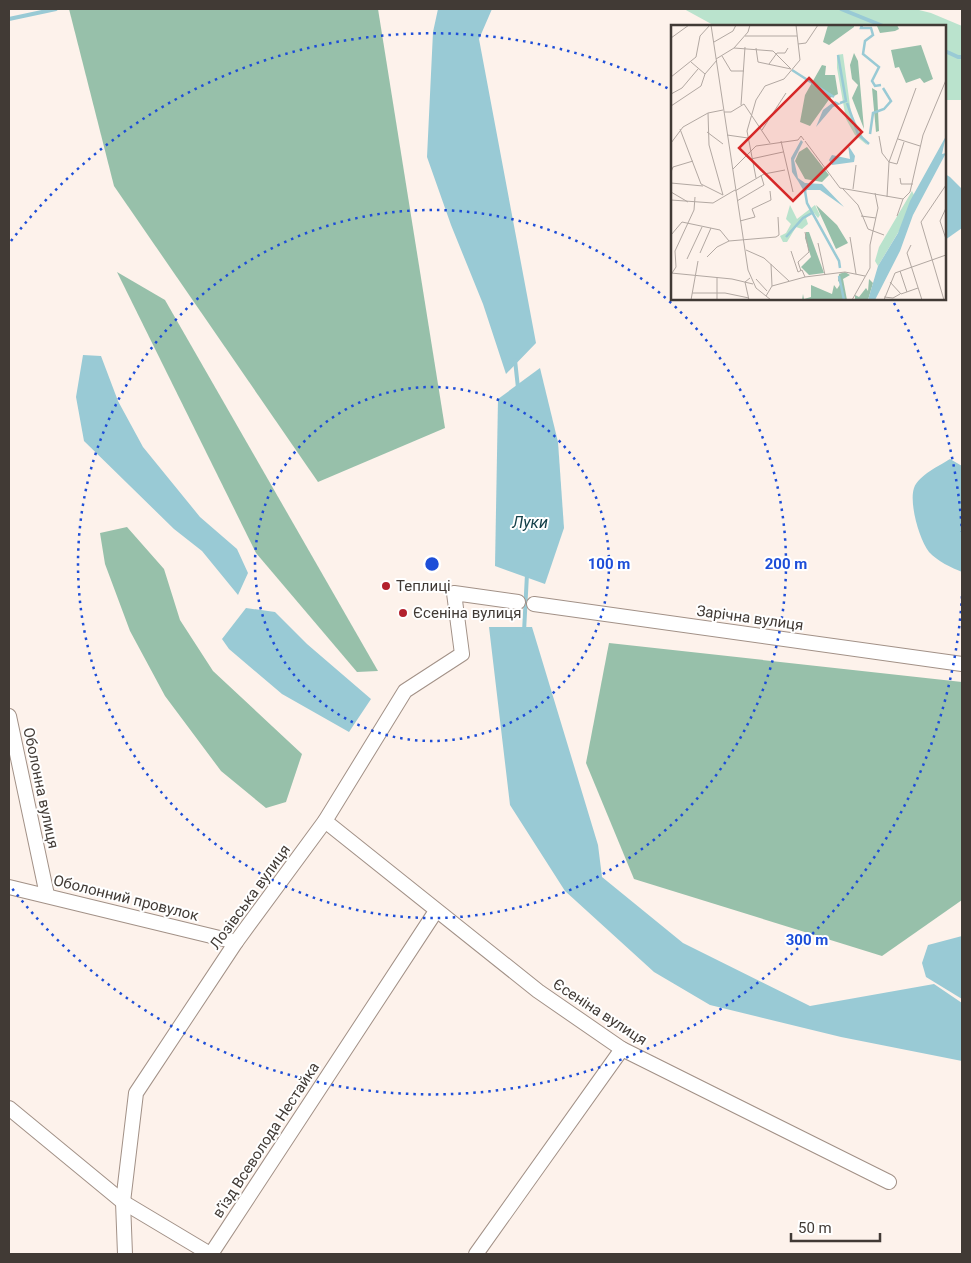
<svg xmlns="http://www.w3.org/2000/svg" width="971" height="1263" font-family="Roboto,sans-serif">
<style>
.green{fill:#bae3cd}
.forest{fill:#97c0aa}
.water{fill:#99cad5}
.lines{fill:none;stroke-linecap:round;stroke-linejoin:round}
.stream{stroke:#99cad5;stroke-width:4}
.street-casing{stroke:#a29187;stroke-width:16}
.street{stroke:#fff;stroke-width:14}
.ring{fill:none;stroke:#1d4ed8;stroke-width:2.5;stroke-dasharray:2.5 5}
.poi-dot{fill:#b3212d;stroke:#fff;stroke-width:2}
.labels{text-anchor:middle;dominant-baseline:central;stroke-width:4;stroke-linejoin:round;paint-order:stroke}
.poi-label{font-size:15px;fill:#413a35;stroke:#fff;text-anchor:start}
.street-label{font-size:15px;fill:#413a35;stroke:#fff}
.water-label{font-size:16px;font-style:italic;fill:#15414a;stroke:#fff}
.inset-river{fill:none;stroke:#99cad5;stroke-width:2.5}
.inset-road{fill:none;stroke:#b2a8a2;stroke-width:1}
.view{fill:#d62828;fill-opacity:0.15;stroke:#d62828;stroke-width:2.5}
.inset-edge{fill:none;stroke:#413a35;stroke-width:2.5}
.centre{fill:#1d4ed8;stroke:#fff;stroke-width:2.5}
.ring-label{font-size:15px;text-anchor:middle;font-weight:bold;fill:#1d4ed8;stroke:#fff;stroke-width:4;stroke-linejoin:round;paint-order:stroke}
</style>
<rect width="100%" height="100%" fill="#fdf2eb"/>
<!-- green -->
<polygon class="green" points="684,9 915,9 931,13 962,26 962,100 945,100 945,26 715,26"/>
<!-- forest -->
<g class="forest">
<polygon points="69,9 378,9 445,428 318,482 114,186"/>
<polygon points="117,272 165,300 378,671 357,672 256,553"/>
<polygon points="127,527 164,569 180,620 213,671 302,754 286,802 266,808 221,771 165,696 130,631 105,564 100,533"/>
<polygon points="609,643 962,682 962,900 882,956 634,879 586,763"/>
</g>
<!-- water -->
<g class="water">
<polygon points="438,9 492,9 479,39 536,343 506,374 483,304 451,225 427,157 433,32"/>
<polygon points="945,174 950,177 962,189 962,228 945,240"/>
<polygon points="83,355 101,356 118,401 143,447 200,517 237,549 248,573 238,595 202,551 174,529 84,441 76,397"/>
<polygon points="540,368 558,442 564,528 545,584 495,566 498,399"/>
<path d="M 950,459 L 962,466 L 962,572 C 952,568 937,561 929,552 C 919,539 909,503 914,488 C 919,475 939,466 950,459 Z"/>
<polygon points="246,608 275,612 307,644 371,699 349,732 282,694 229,649 222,639"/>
<polygon points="489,627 532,627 598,845 602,877 683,943 810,1006 934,984 962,1003 962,1061 841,1037 710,1005 654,972 565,891 510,805"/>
<polygon points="962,936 962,999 926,977 922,963 928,945"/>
</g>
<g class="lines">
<!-- stream -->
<g class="stream">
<polyline points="841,9 883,26"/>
<polyline points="9,19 56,9"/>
<polyline points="945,51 958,57 962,57"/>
<polyline points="515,360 518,388"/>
<polyline points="524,632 527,574"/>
</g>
<defs>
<g id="street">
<polyline points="534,604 962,664"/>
<polyline points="9,716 47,895"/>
<polyline points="325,821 538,991 622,1049 889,1182"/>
<polyline points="9,887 236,942"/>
<polyline points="9,1108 123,1202 210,1254"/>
<polyline points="125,1254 123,1202 136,1093 236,942 325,821 405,691 462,654 454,593 518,602"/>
<polyline points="211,1254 436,911"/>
<polyline points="476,1254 622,1049"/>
</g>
</defs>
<!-- street casing -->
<use href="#street" class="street-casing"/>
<!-- street -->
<use href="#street" class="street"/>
</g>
<!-- distance rings -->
<g class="ring">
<circle cx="432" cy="564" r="177"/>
<circle cx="432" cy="564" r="354"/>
<path d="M962 596A531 531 0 0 1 11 887M11 241A531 531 0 0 1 669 89M894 303A531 531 0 0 1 962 532"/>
</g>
<!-- markers -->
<g class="poi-dot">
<circle cx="386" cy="586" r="5"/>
<circle cx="403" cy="613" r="5"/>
</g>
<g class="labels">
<!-- poi labels -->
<g class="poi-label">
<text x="396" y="586">Теплиці</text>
<text x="413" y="613">Єсеніна вулиця</text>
</g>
<!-- street labels -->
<g class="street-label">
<text transform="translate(750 618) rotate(8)">Зарічна вулиця</text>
<text transform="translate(41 788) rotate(78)">Оболонна вулиця</text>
<text transform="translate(250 897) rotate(-54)">Лозівська вулиця</text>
<text transform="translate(126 898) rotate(14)">Оболонний провулок</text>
<text transform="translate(600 1012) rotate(33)">Єсеніна вулиця</text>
<text transform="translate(266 1140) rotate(-57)">в’їзд Всеволода Нестайка</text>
</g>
<!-- water labels -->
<g class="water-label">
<text x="530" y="522">Луки</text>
</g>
</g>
<!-- overview -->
<g transform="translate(671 25)">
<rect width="275" height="275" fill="#fdf2eb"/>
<path d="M 172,29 L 180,88 L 196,120 L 184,110 L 175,94 L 166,43 L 166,30 ZM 241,166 L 243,170 L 231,201 L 207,241 L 204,236 L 208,222 ZM 119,180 L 126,194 L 144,180 L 149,190 L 147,193 L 143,188 L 140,189 L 135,193 L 137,199 L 131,204 L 125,202 L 116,217 L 112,217 L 109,211 L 115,208 L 120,199 L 115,194 Z" fill="#bae3cd"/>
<path d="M 157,0 L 183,0 L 183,2 L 158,20 L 152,17 ZM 226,0 L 228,4 L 224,6 L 209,8 L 206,1 ZM 250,20 L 262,54 L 253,58 L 249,53 L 235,58 L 228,42 L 224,43 L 220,25 ZM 183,28 L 187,36 L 193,104 L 181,73 L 187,60 L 181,54 L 179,40 ZM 151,40 L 155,41 L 154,50 L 164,50 L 167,69 L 159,73 L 139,101 L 129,97 L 134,70 ZM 201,63 L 206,66 L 208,106 L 205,107 ZM 136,122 L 158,150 L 151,157 L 134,154 L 124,136 L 128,127 ZM 145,180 L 166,200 L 177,218 L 165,224 ZM 135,207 L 138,207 L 153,248 L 138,250 L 130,242 L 140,232 L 134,213 ZM 174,247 L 179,250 L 172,254 L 176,275 L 131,275 L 132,269 L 133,274 L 140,272 L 140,260 L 161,269 L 163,260 L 166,264 L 170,258 L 167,256 L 168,249 ZM 198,254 L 202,258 L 197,275 L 184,275 L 184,270 L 188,272 L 195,263 L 197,266 Z" fill="#97c0aa"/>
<path d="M 164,76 L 170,79 L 162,82 L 145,102 L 152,85 ZM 275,111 L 271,129 L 275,128 L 242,190 L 229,226 L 204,275 L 197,275 L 207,241 L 227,208 L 239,176 ZM 130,115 L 132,117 L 123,135 L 127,153 L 134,158 L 151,159 L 173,182 L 149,165 L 136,165 L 134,168 L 127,156 L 121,147 L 120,133 ZM 177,120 L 184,131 L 183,137 L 161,140 L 158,135 L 161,130 L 179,134 Z" fill="#99cad5"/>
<path class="inset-river" d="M 191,0 L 190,3 L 200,3 L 202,10 L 194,16 L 192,29 L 208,42 L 201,56 L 204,61 L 210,60M 167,30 L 175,76 L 169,78M 121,45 L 163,72M 176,78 L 187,109 L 198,119M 199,109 L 202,88 L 213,84 L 220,76 L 212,63M 134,166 L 136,178 L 168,236 L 169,243M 115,212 L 132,193 L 141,188M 168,251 L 173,275"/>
<path class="inset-road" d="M 40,0 L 77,245 L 85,263 L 100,275M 74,11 L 126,11M 0,13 L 18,0M 43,17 L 62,6 L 65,0M 127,19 L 135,18 L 147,0M 63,23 L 102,26 L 120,44M 85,23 L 87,37 L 120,44M 51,31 L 60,46 L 73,46M 45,34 L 63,23 L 77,7 L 79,0M 20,37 L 34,49M 98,39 L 106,28 L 114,28 L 117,23M 0,52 L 25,32 L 29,11 L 39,0M 0,69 L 11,63 L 27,44M 70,80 L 74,22M 0,81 L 30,61 L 34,49 L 46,35M 53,87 L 60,87 L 73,79 L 99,118M 37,88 L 38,120 L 52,170M 9,104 L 30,159 L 52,170M 91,105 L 115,68M 36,107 L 52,119M 56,110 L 77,113M 208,111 L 211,128 L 218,137 L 216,172M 227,114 L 249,121M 110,116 L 122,167M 134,116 L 169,163 L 232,174 L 239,167 L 252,110 L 275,55M 233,117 L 226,139 L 218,137 L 245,63M 0,118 L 12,102 L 37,88 L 52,85M 80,134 L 112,127M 62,144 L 85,121 L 127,115 L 130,111 L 133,115M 0,147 L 2,142 L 22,136M 85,153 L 76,106 L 85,75 L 94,61 L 113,54 L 129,35 L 125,0M 229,153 L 230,159 L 242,159M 0,158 L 32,161M 172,164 L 187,180 L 197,204 L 213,210M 182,164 L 185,140M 64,166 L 93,149 L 114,145M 0,167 L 17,177M 0,175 L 42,178 L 64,165M 66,176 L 93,160 L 90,150M 275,183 L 269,196 L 275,214M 190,191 L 205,193M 226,191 L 232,174M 69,196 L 84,192 L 81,184 L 100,175 L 99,166M 0,210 L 11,197 L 49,205 L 58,216 L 105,212 L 108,210 L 107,192M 179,212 L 185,249M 147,218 L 154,250M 240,220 L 236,228 L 251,275M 75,225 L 93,233 L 118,256M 120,226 L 127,247 L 131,245 L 134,252M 29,228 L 40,203M 36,232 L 46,222 L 58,216M 16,234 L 31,202M 100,239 L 101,261M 130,246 L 127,237 L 138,227 L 134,207M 229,246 L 236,267M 0,248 L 61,254 L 82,259M 1,248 L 5,242 L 4,226 L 23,185 L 24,172M 46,252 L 46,275M 85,254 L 96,266M 219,257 L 230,269 L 247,263M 21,268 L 54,268 L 78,273M 95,271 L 101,261 L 134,252 L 174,247 L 194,251M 213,272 L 222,273 L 229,269M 20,275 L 27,236M 78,275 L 74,257 L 79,253M 181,275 L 199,243 L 199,220 L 207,183 L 204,168M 213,275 L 224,248 L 275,230M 273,275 L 250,197 L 275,160"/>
<path class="view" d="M 138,53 L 191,107 L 122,176 L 68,123 Z"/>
<rect width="275" height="275" class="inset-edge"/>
</g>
<circle cx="432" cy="564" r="8" class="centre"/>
<g class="ring-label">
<text x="609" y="569">100 m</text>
<text x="786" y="569">200 m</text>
<text x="807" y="945">300 m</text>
</g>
<!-- border -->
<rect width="971" height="1263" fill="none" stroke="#413a35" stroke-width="20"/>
<!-- scale -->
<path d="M791 1233v8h89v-8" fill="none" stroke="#413a35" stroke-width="2.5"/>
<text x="798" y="1233" font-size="15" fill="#413a35" stroke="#ffffff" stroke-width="4" paint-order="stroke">50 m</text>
</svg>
